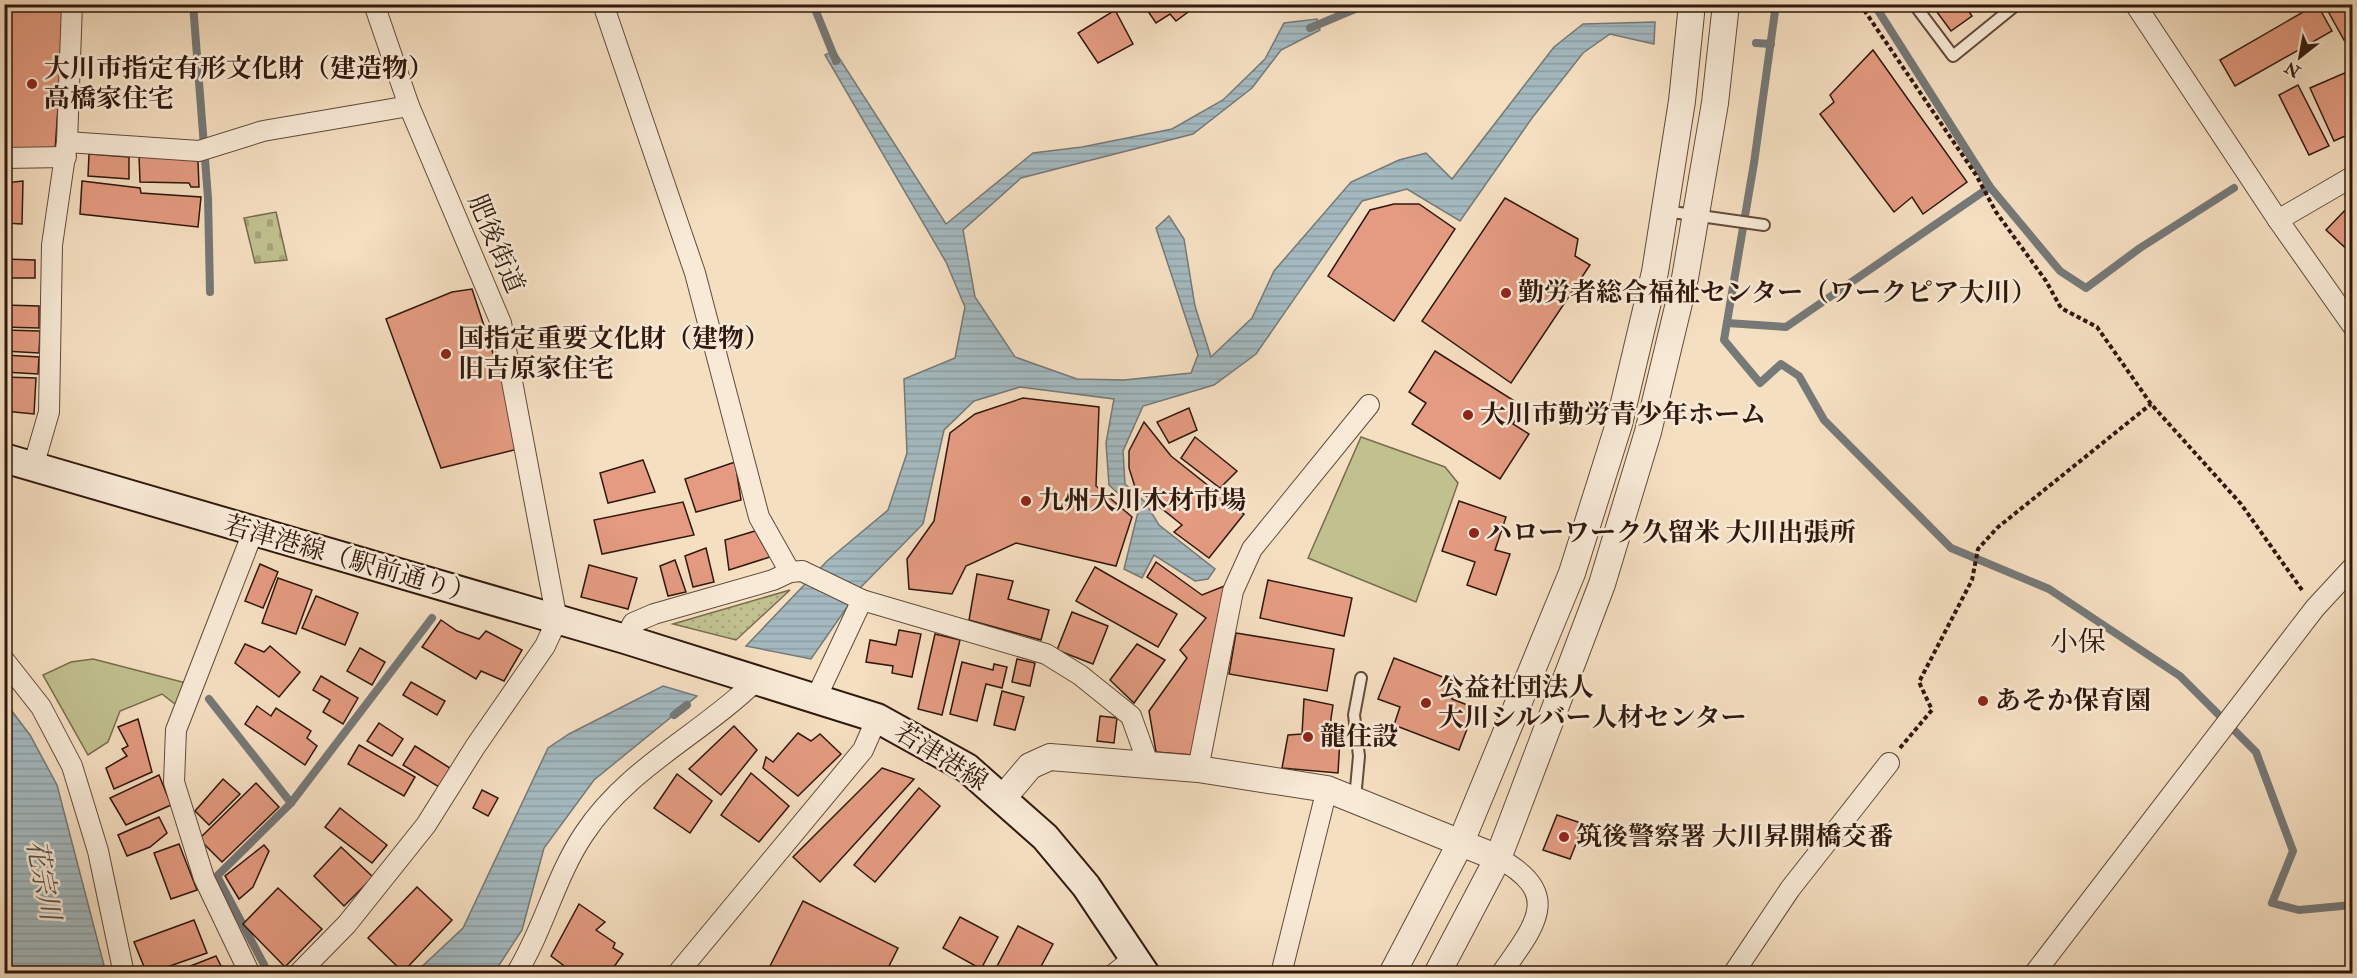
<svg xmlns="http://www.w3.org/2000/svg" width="2357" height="978" font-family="'IM FELL Double Pica','Noto Serif JP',serif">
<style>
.grass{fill:url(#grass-dots);stroke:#796c4e;stroke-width:1.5}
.cemetery{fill:url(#cemetery-stones);stroke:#796c4e;stroke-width:1.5}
.green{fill:#c1c08f;stroke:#796c4e;stroke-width:1.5}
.water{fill:url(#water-rules);stroke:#757978;stroke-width:1.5}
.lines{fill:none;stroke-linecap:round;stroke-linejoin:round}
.stream{stroke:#757978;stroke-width:8}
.building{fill:#e49b81;stroke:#31180d;stroke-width:1.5}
.service-casing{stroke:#624a3a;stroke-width:14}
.minor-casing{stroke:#624a3a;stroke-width:22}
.tertiary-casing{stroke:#624a3a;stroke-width:28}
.secondary-casing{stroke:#31180d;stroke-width:32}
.path{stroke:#31180d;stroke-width:4;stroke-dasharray:4.5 3;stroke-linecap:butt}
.service{stroke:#f8ead7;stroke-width:10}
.minor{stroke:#f8ead7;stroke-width:20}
.tertiary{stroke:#f8ead7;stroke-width:26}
.secondary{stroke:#f8ead7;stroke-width:28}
.poi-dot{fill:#8f2418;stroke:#f8ead7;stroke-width:2}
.labels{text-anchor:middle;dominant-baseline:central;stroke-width:5;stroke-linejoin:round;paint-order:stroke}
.poi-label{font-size:26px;font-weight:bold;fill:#31180d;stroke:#f8ead7;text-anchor:start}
.street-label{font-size:26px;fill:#31180d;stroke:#f8ead7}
.water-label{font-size:27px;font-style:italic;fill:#59504b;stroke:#f8ead7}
.quarter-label{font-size:28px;fill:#31180d;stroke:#f8ead7}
</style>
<defs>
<pattern id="grass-dots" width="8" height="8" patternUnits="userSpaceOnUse" patternTransform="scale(1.5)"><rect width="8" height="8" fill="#c1c08f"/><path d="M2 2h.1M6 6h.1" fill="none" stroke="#a6a47a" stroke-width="1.8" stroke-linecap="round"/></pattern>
<pattern id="cemetery-stones" width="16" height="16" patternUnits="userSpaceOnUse" patternTransform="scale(1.5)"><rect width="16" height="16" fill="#c1c08f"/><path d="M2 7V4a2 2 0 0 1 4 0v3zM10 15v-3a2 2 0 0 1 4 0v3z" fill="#a6a47a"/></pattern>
<pattern id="water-rules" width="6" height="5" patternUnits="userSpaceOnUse" patternTransform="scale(1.5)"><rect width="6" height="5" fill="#a3b9bf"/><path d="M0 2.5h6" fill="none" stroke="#8d9ea3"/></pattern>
</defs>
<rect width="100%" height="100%" fill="#f5dfc1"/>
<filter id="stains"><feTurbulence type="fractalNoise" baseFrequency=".00333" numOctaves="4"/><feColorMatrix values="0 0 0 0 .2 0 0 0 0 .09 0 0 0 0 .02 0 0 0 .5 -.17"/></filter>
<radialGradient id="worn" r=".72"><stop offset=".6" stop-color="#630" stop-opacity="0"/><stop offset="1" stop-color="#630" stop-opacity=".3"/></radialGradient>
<!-- grass -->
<polygon class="grass" points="790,590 736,640 673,624"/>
<!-- cemetery -->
<polygon class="cemetery" points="276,212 287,260 255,263 244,218"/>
<!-- green -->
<g class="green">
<polygon points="1361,437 1445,467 1458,483 1416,602 1308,558"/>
<polygon points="93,659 190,684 179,707 162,694 120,711 108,742 88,755 43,675 71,662"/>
</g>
<!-- water -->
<g class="water">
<polygon points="1317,19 1320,30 1281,50 1252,88 1193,134 1021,178 963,230 975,297 1015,357 1077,379 1124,380 1191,373 1198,355 1156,228 1169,216 1184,239 1195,306 1211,357 1252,318 1274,271 1351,182 1399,160 1426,153 1452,179 1554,47 1583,24 1655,22 1654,44 1610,34 1583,53 1532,118 1460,221 1407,189 1362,201 1256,354 1214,385 1143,406 1123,451 1125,484 1145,502 1159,525 1215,569 1208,579 1195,581 1154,555 1142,578 1124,569 1138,512 1109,485 1106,443 1114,399 1020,387 974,401 944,430 923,524 861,587 811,659 746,646 827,561 888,510 907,453 904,379 955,358 965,307 946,262 825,55 834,50 946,224 1033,153 1082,147 1172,129 1223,100 1265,59 1284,23"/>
<polygon points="663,686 697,696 594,780 544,848 522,930 494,973 415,973 463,928 548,748 569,734"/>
<polygon points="5,702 30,735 57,785 106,973 13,973 4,924"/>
</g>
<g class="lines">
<!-- stream -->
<g class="stream">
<polyline points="193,4 208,198 210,292"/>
<polyline points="813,4 836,61"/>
<polyline points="1776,4 1754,163 1724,340 1760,383 1781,364 1799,376 1824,420 1951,548 2049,589 2180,676 2256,752 2293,851 2272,903 2299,910 2352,905"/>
<polyline points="1874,4 1990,187 2060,271 2086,288 2140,248 2234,188"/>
<polyline points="1310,28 1367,4"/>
<polyline points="1756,43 1771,44"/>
<polyline points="1727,323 1786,327 1990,187"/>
<polyline points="209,699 291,803"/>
<polyline points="674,715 687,705"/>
<polyline points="269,974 217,876 291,803 432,618"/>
</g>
</g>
<!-- building -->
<g class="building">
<polygon points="4,4 61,4 64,20 55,151 4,148"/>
<polygon points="1143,4 1182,4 1188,12 1176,21 1170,14 1156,23"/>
<polygon points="1931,4 1964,4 1972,16 1951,31"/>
<polygon points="2317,4 2332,31 2235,86 2220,60"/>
<polygon points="2324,4 2352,4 2352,36 2344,40"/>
<polygon points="1115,10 1133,44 1098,63 1078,33"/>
<polygon points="1873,50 1967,182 1923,214 1912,197 1894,212 1820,114 1834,102 1830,95"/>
<polygon points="2347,72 2352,84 2352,133 2334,141 2310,88"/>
<polygon points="2298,85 2329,146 2309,155 2279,95"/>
<polygon points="89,154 129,157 129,179 88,176"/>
<polygon points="139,155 198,161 199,187 191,187 189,183 140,182"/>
<polygon points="23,181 22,224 4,223 4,183"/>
<polygon points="82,181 140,188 141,193 201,197 198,227 80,214"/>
<polygon points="1505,198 1578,239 1575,256 1590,265 1511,383 1422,321"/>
<polygon points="1394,204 1419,204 1455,229 1394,321 1328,276 1370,210"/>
<polygon points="2350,205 2352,207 2352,254 2326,230"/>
<polygon points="4,259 35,260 35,278 4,278"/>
<polygon points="472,289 505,390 518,449 441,468 386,319 452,292"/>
<polygon points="4,305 39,306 39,328 4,327"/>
<polygon points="4,330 40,331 39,353 4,351"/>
<polygon points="1435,351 1524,407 1513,424 1529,434 1500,479 1412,424 1426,403 1409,392"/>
<polygon points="4,355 39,357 38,374 4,372"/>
<polygon points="4,377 36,378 34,414 4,411"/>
<polygon points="1023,398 1099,407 1096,486 1132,517 1116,566 1016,543 966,566 952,594 909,589 907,559 934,521 950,433 975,414"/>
<polygon points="1189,408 1197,430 1169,443 1157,422"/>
<polygon points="1144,422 1171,456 1244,514 1209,558 1174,532 1182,525 1135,487 1129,468 1129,451"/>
<polygon points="1195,437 1237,471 1220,488 1181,458"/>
<polygon points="643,460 655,492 608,503 600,473"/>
<polygon points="735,462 741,500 696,512 685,479"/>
<polygon points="1459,501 1506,517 1495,550 1510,554 1496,595 1467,585 1475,562 1442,551"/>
<polygon points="683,502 694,535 602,554 594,520"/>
<polygon points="755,531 770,557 729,570 725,540"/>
<polygon points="706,548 714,582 693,587 685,556"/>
<polygon points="675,560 686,592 668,596 660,566"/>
<polygon points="1156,562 1202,595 1227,585 1193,755 1156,752 1149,711 1187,658 1180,650 1206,618 1147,577"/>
<polygon points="260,564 278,572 263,608 245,601"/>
<polygon points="589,565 637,578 628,609 581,597"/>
<polygon points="1095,567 1177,614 1158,647 1076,601"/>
<polygon points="977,574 1013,581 1008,599 1049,610 1041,640 969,620"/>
<polygon points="278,578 312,590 296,634 262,623"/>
<polygon points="1268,580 1352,598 1344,636 1260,618"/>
<polygon points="316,596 358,613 345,645 302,628"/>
<polygon points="1072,612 1108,626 1093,664 1057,650"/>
<polygon points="441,620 457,631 479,639 486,631 522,650 504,681 481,671 476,679 422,647"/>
<polygon points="899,630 921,634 912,677 892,673 893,666 866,662 870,640 896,645"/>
<polygon points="1236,633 1334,649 1327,691 1229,674"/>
<polygon points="935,634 960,640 942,715 918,709"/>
<polygon points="245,644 264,652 270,646 300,672 279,697 235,663"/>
<polygon points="1137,644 1165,660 1134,703 1110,680"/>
<polygon points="360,648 385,662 372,685 347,671"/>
<polygon points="1394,658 1458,683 1452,699 1475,708 1459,750 1394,725 1400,707 1378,699"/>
<polygon points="1017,659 1035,663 1030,686 1012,682"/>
<polygon points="962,662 993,670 994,664 1007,667 1002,688 986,684 977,721 950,714"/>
<polygon points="321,676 358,698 343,724 323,712 330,700 313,690"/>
<polygon points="411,682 445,701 437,715 403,695"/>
<polygon points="1002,691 1024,697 1015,730 994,725"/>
<polygon points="1304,699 1333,705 1328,739 1340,739 1338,773 1282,768 1288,735 1302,734"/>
<polygon points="257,706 271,716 276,708 311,731 307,738 317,746 305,765 245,724"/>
<polygon points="1100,716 1117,718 1114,743 1097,741"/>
<polygon points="138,719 152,772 114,789 106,768 127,756 122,749 128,746 118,727"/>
<polygon points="379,723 403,739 392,756 367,741"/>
<polygon points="734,726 757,750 721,795 689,769"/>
<polygon points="798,733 811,741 820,734 841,754 798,796 763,768 766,757 773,762"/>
<polygon points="359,745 415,777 404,796 348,764"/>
<polygon points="415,746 450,768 439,787 403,765"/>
<polygon points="882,768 914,779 820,882 793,857"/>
<polygon points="751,773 789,806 759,842 721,815"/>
<polygon points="677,774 712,801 690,833 654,808"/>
<polygon points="159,775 171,805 126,825 110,798"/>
<polygon points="223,779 240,794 209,825 195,811"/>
<polygon points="256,783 279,807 222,862 199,839"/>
<polygon points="919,788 940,806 875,882 854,865"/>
<polygon points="482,790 498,798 488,816 473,808"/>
<polygon points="340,808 387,845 372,863 325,827"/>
<polygon points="1557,815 1584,824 1570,859 1543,850"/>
<polygon points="159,817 167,833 150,847 127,856 118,835"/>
<polygon points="179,844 197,890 171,899 154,853"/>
<polygon points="264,845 269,851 253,887 239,899 225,876"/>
<polygon points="341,847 373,877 344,906 314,876"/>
<polygon points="417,887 452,920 403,972 368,938"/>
<polygon points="278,888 322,929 285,967 243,924"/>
<polygon points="803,901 898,948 885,974 766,974"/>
<polygon points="579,904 605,922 596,930 615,943 613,948 623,954 609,974 575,974 551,956"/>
<polygon points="960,917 998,937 981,969 943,948"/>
<polygon points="194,920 207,953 147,974 134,942"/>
<polygon points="1018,926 1053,944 1037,974 993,974"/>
<polygon points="216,956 225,974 170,974"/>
</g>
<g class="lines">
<defs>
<g id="service">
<polyline points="1914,4 1953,56 2017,4"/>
<polyline points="1665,211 1764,225"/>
<polyline points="1355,799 1359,756 1354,715 1361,678"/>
</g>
<g id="minor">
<polyline points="603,4 695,273 759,517 790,572"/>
<polyline points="2135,4 2278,220 2352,325"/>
<polyline points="67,142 199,151 263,131 409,106"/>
<polyline points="4,158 66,157"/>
<polyline points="2278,220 2352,177"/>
<polyline points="33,467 49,412 52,245 67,142 72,4"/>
<polyline points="625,639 633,623 654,614 773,580 790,572 802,571 862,600 1046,654 1080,675 1131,716 1149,766"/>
<polyline points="4,660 41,707 72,766 98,851 124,974"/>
<polyline points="816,698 862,600"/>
<polyline points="1198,769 1233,591 1252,549 1369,405"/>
<path d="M 1498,858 C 1565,894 1534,926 1501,974"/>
<polyline points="250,974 204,878 174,782 176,730 253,532"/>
<polyline points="298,974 347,924 426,825 475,747 545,646 557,620 501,323 409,106 374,4"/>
<path d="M 516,974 C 544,929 555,877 584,834 C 628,767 702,734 758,679"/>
<polyline points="677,974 863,750 877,718"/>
<polyline points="1114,974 1135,957"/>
<polyline points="1281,974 1327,789"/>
<polyline points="1733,974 1790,889 1889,763"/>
<polyline points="2034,974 2315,608 2352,568"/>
</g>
<g id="tertiary">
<polyline points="1003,798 1030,766 1050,757 1198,769 1327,789 1498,858"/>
<polyline points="1392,974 1461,842 1572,573 1619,424 1655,272 1682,101 1692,4"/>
<polyline points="1437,974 1498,858 1510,827 1602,584 1648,432 1685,278 1715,103 1726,4"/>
</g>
<polyline id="secondary" points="4,458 625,639 877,718 967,768 1045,837 1086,886 1145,974"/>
</defs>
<!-- service casing -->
<use href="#service" class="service-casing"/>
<!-- minor casing -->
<use href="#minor" class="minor-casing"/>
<!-- tertiary casing -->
<use href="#tertiary" class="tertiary-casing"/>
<!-- secondary casing -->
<use href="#secondary" class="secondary-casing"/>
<!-- path -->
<g class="path">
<polyline points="1860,4 1976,175 1996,212 2046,281 2061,308 2097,327 2151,404 2241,504 2302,590"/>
<polyline points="1900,748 1932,710 1919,682 1972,580 1978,549 1997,528 2151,404"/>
</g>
<!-- service -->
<use href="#service" class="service"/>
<!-- minor -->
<use href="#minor" class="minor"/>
<!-- tertiary -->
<use href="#tertiary" class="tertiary"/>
<!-- secondary -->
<use href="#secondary" class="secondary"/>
</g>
<!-- markers -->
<g class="poi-dot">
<circle cx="32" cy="84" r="6"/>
<circle cx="1506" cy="293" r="6"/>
<circle cx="446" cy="354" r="6"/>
<circle cx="1468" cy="415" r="6"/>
<circle cx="1026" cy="501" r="6"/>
<circle cx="1474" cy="533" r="6"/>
<circle cx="1983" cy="701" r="6"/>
<circle cx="1426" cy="703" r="6"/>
<circle cx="1308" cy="737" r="6"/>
<circle cx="1564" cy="837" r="6"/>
</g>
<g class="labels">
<!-- poi labels -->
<g class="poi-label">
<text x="44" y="69">大川市指定有形文化財（建造物）<tspan x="44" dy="30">高橋家住宅</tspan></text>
<text x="1518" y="293">勤労者総合福祉センター（ワークピア大川）</text>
<text x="458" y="339">国指定重要文化財（建物）<tspan x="458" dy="30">旧吉原家住宅</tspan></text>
<text x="1480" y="415">大川市勤労青少年ホーム</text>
<text x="1038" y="501">九州大川木材市場</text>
<text x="1486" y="533">ハローワーク久留米 大川出張所</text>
<text x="1438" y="688">公益社団法人<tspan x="1438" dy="30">大川シルバー人材センター</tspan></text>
<text x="1995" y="701">あそか保育園</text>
<text x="1320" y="737">龍住設</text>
<text x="1576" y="837">筑後警察署 大川昇開橋交番</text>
</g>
<!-- street labels -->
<g class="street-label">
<text transform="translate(496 244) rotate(67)">肥後街道</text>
<text transform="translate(350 560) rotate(16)">若津港線（駅前通り）</text>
<text transform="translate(941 757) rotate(32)">若津港線</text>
</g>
<!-- water labels -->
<g class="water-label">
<text transform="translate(43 880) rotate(79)">花宗川</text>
</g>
<!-- quarter labels -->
<g class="quarter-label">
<text x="2078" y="642">小保</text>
</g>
</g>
<!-- margin -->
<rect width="2357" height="978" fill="none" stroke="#f5dfc1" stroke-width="24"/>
<rect x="6" y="6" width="2345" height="966" fill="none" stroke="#31180d" stroke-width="3"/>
<rect x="12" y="12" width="2333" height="954" fill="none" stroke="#31180d" stroke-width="1.5"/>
<!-- north arrow -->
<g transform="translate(2300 57) rotate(211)" stroke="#f8ead7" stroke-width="4.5" paint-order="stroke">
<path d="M0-4.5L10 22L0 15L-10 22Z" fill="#31180d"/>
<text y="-9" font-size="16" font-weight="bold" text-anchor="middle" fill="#31180d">N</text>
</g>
<rect width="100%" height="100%" filter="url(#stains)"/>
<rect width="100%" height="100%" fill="url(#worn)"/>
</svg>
